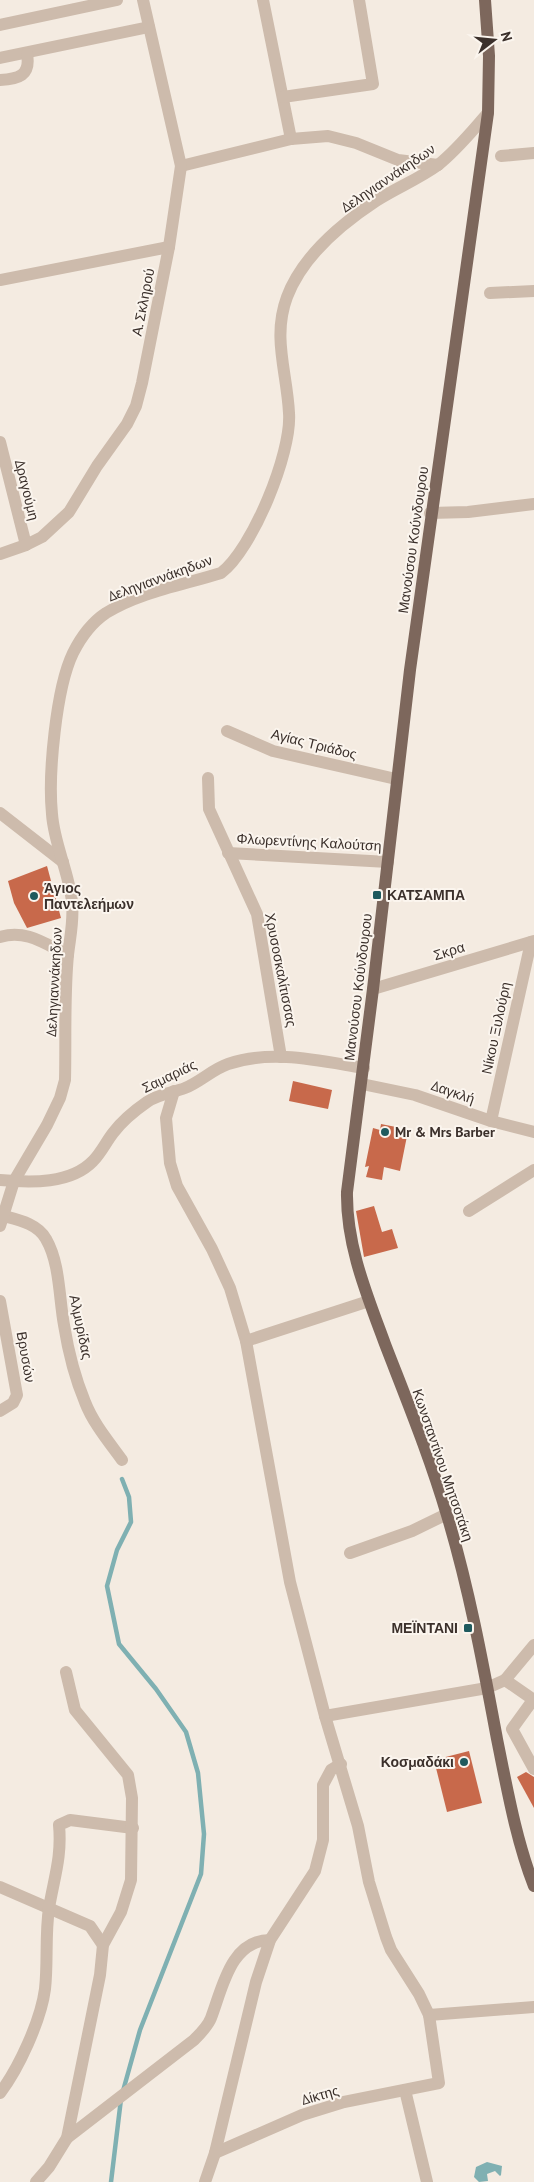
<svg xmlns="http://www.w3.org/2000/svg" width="534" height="2182" font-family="'PT Sans',sans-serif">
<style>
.water{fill:#7fb0b2}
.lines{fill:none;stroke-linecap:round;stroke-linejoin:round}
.stream{stroke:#7fb0b2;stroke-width:4.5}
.building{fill:#c8694b}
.minor{stroke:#cdbbac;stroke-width:12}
.major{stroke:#7d675c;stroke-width:12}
.poi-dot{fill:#1f5a5e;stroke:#fbf5ee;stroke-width:2}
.labels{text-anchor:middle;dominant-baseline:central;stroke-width:4;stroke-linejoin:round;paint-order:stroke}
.street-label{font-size:14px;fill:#3b302b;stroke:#fbf5ee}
.poi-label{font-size:14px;font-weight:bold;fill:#3b302b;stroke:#fbf5ee;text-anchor:start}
</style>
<rect width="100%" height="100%" fill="#f4ebe1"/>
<!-- water -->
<polygon class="water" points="487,2162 502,2166 501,2175 500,2176 495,2171 487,2174 488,2181 479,2182 474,2177 476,2167"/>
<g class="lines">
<!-- stream -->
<g class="stream">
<polyline points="122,1479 129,1497 131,1522 117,1550 107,1586 119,1644 156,1689 186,1732 198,1773 204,1834 201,1874 140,2030 123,2091"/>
<polyline points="111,2182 121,2099"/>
</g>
</g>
<!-- building -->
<g class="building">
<polygon points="47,866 61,918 27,928 14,903 8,881"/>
<polygon points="293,1081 332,1090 328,1109 289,1101"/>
<polygon points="381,1124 396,1127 395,1134 407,1136 400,1171 384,1167 382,1180 366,1177 369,1166 365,1167 373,1128 380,1130"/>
<polygon points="374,1206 382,1232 392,1229 398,1248 364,1257 356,1211"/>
<polygon points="469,1751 482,1803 447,1812 434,1760"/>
<polygon points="526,1772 534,1777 534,1808 517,1777"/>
</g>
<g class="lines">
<!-- minor -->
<g class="minor">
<polyline points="263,0 291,139"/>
<polyline points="0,25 117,0"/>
<polyline points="0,58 149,27"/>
<path d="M 0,80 C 18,79 31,76 27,54"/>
<polyline points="283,97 373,84 359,0"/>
<polyline points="501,156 534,153"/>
<polyline points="181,166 291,139 328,136 356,143 398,160 438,165"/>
<polyline points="0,280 169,247"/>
<polyline points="490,293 534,291"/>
<polyline points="0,442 26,545"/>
<polyline points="430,513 468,512 534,504"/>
<polyline points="0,554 26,545 42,537 69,512 97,466 127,424 136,406 142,383 169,247 181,166 143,0"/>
<polyline points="227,731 273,751 396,779"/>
<polyline points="208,778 209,809 257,914 281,1057"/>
<polyline points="0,813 63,862"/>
<polyline points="228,853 388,862"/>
<path d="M 0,937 C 26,929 45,944 68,955"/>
<polyline points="373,989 534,941"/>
<polyline points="362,1084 415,1095 491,1121 534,1132"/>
<polyline points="174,1091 166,1118 170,1163 177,1186 212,1249 230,1288 246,1341 290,1582 325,1716 358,1826 369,1882 386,1937 391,1950 419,1994 429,2015 439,2083 344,2102 302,2115 215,2153"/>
<polyline points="491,1121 531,942"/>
<path d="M 0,1180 C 31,1183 71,1184 93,1161 C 101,1153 106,1142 113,1133 C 122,1121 134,1111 147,1102 C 159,1094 172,1093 185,1088 C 200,1082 213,1069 228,1064 C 272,1049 320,1061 364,1068"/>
<polyline points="469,1211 534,1170"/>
<path d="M 4,1216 C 19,1220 38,1224 46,1239 C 60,1263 59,1298 64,1325 C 68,1350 75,1378 85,1402 C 93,1423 109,1442 122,1460"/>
<path d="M 0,1226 L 14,1181 L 47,1125 L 60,1098 L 65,1080 C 66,1039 64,996 68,955 C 70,937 74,921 72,902 C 69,872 54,844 52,814 C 48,775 56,688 73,653 C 81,637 91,623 106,613 C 140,592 183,585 221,573 C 252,550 292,453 289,413 C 287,372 272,337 287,297 C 302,257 341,224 376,201 C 396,188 419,179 438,165 C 457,150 472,131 488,113"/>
<polyline points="0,1301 17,1395 13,1403 0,1411"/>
<polyline points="246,1341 369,1301"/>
<polyline points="350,1553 412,1531 447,1514"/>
<polyline points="505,1680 534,1700"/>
<polyline points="533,1700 512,1729 534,1769"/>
<polyline points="325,1716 487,1688 505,1680 534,1645"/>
<polyline points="0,1887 90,1926 103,1945"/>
<polyline points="429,2015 534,2007"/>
<polyline points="405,2090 427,2182"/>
<path d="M 0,2093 C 19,2068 41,2020 45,1989 C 48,1962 45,1935 49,1908 C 54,1878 62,1857 59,1825 L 70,1820 L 133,1828"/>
<path d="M 67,2138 L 194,2040 C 200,2034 208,2026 211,2018 C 222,1990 230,1940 270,1940"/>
<polyline points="36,2182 49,2167 67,2138 100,1975 103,1945 121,1912 131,1880 132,1798 128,1775 75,1710 66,1672"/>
<polyline points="205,2182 215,2153 256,1982 270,1940 315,1871 323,1840 323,1785 331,1770 341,1764"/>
</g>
<!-- major -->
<path class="major" d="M 485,0 L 489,56 L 488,113 L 410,670 L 373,989 L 347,1192 C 346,1245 367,1295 385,1344 C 407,1401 430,1457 447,1515 C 469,1588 483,1664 497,1739 C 507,1788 516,1840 534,1886"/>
</g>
<!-- markers -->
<g class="poi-dot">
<rect x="372" y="890" width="10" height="10" rx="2.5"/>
<circle cx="34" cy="896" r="5"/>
<circle cx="385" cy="1132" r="5"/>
<rect x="463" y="1623" width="10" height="10" rx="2.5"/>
<circle cx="464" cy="1762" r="5"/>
</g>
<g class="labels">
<!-- street labels -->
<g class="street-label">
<text transform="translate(388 178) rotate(-34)">Δεληγιαννάκηδων</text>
<text transform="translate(143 302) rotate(-79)">Α. Σκληρού</text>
<text transform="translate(27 490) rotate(76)">Δραγούμη</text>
<text transform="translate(413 540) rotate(-82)">Μανούσου Κούνδουρου</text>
<text transform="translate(160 578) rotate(-20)">Δεληγιαννάκηδων</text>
<text transform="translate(314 744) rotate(14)">Αγίας Τριάδος</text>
<text transform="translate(309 842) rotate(3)">Φλωρεντίνης Καλούτση</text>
<text transform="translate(449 951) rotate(-17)">Σκρα</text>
<text transform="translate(281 970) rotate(79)">Χρυσοσκαλίτισσας</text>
<text transform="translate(54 982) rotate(-87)">Δεληγιαννάκηδων</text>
<text transform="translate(358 987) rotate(-83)">Μανούσου Κούνδουρου</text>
<text transform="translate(496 1028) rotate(-78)">Νίκου Ξυλούρη</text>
<text transform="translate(169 1076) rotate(-26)">Σαμαριάς</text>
<text transform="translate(453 1092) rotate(19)">Δαγκλή</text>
<text transform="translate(81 1327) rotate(78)">Αλμυρίδας</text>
<text transform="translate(26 1357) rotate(80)">Βρυσών</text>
<text transform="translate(443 1465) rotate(71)">Κωνσταντίνου Μητσοτάκη</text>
<text transform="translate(320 2095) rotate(-16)">Δίκτης</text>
</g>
<!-- poi labels -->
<g class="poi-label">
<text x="44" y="888">Άγιος<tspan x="44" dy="16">Παντελεήμων</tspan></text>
<text x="387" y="895">ΚΑΤΣΑΜΠΑ</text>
<text x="395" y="1132">Mr &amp; Mrs Barber</text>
<text x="458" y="1628" text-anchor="end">ΜΕΪΝΤΑΝΙ</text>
<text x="454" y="1762" text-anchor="end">Κοσμαδάκι</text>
</g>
</g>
<!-- north arrow -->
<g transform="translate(494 40) rotate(74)" stroke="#fbf5ee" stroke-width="4" paint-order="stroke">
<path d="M0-4L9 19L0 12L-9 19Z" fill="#3b302b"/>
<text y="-8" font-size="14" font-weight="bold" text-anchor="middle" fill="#3b302b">N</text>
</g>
</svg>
